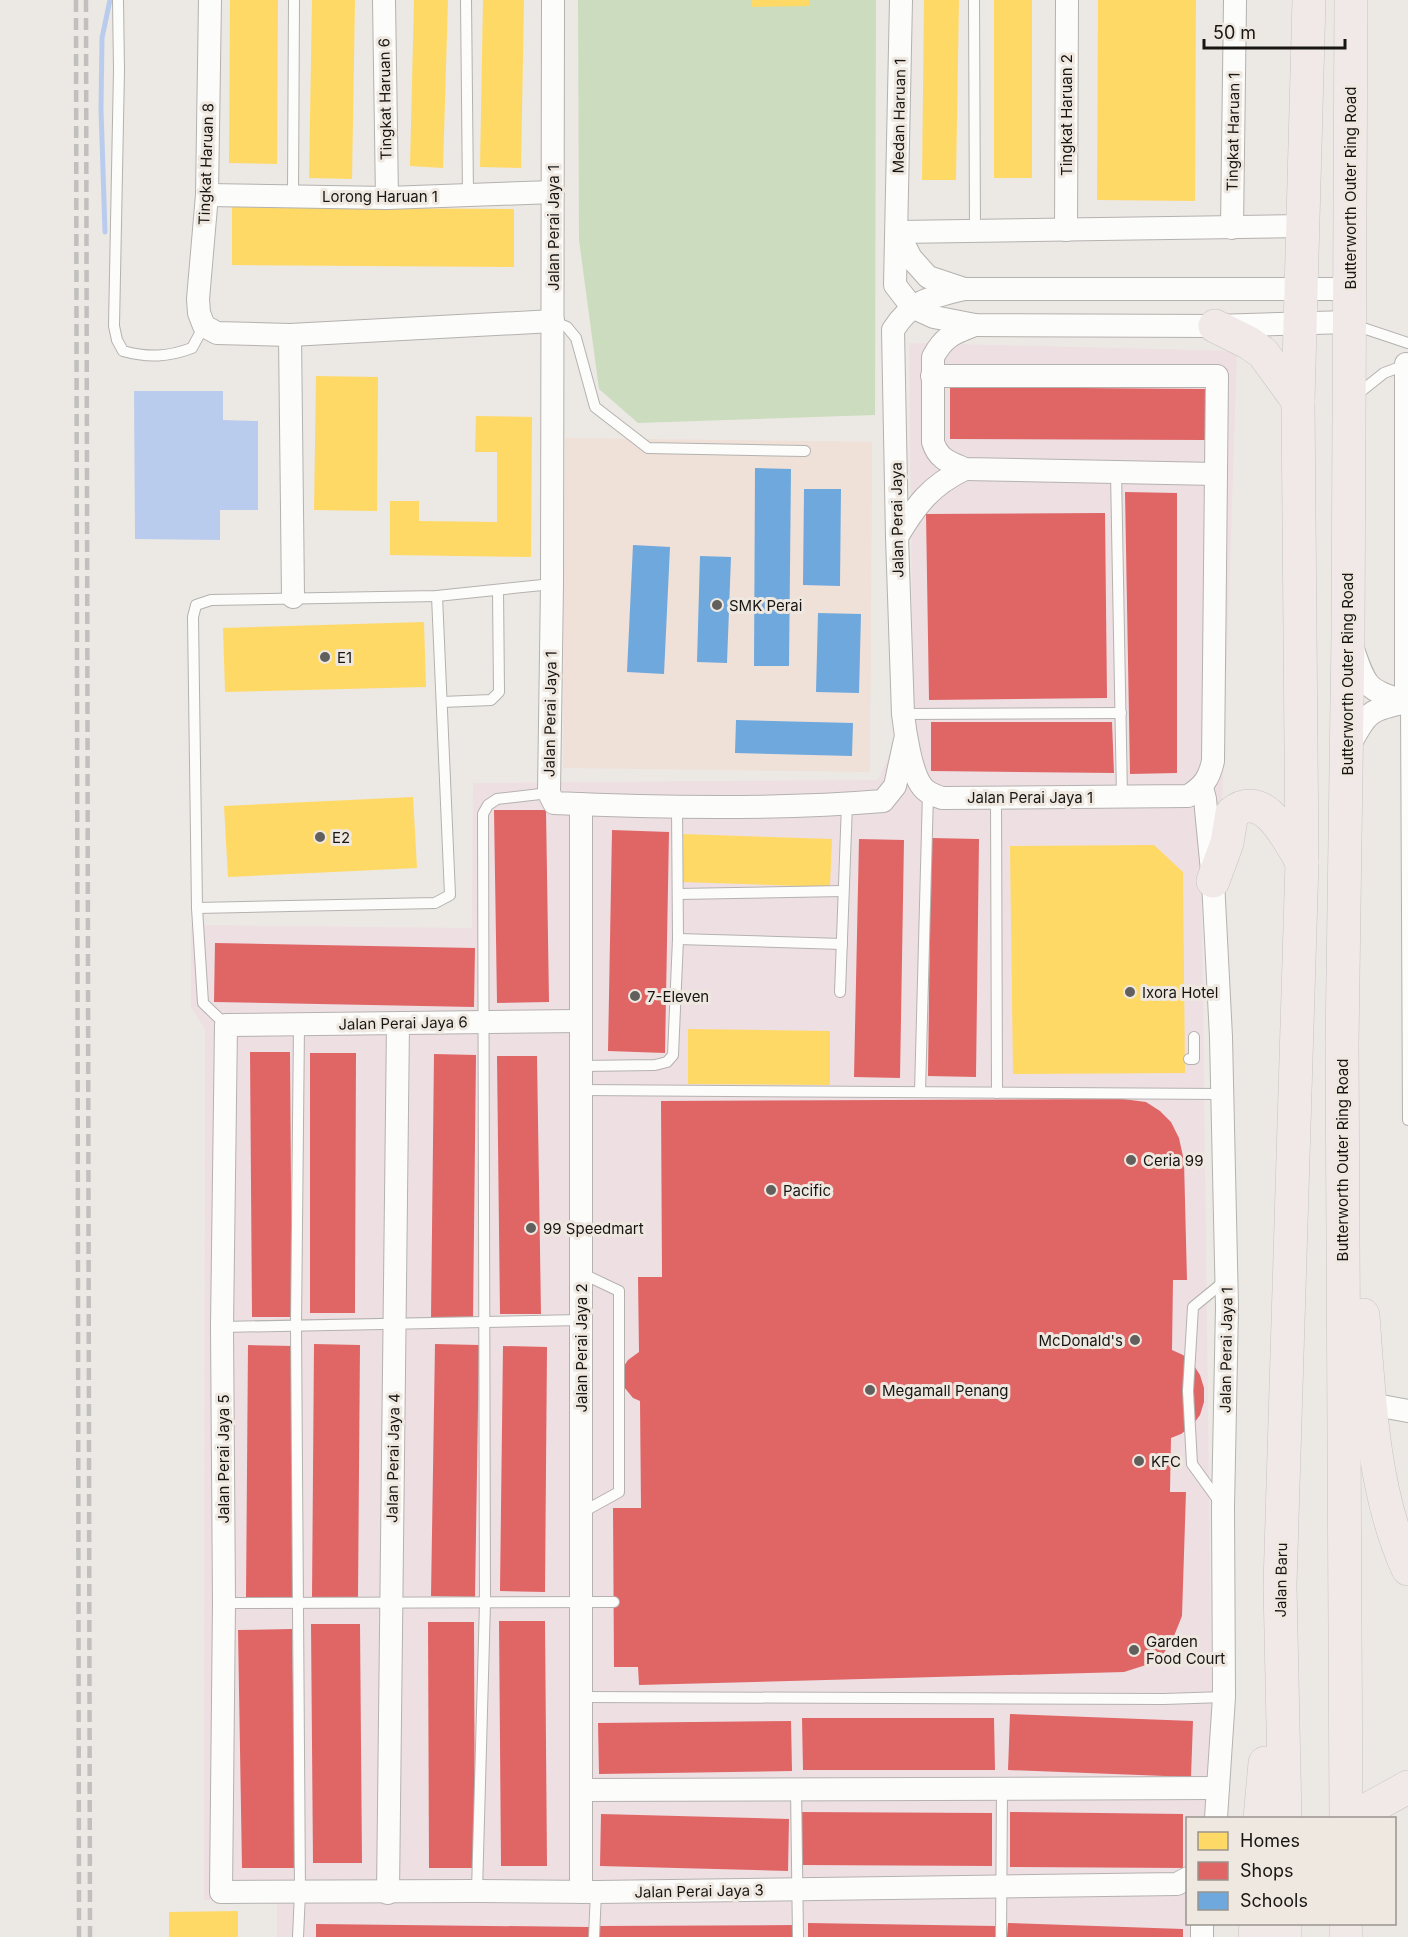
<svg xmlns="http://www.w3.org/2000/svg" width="1408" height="1937" font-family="Inter,sans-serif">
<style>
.commercial{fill:#eedfe3}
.education{fill:#efe0d8}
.green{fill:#cbddbe}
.water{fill:#baccee}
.homes{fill:#ffd966}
.shops{fill:#e06666}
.schools{fill:#6fa8dc}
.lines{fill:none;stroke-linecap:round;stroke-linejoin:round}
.stream{stroke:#baccee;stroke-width:5}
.lane-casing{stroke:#b4b2af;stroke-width:12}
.street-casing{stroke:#b4b2af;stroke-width:24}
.highway-casing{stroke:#c5c4c2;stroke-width:34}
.lane{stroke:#fcfcfb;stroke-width:10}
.street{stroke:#fcfcfb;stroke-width:22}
.highway{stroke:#f1e9e8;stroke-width:33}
.rail{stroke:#c1c0bf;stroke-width:4.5;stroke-dasharray:12 6;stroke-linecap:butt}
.poi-dot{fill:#62605c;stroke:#efe8e0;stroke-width:2}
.labels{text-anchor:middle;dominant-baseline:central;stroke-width:6;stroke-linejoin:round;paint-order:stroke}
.street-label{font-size:15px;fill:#181613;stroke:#efe8e0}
.poi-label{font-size:15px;fill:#181613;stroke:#efe8e0;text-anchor:start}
</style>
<rect width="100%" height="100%" fill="#ece8e4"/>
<!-- commercial -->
<polygon class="commercial" points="909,343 1237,351 1222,804 1201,847 1213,1818 1188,1818 1188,1924 1214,1924 1214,1937 277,1937 277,1902 204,1900 205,1030 191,1006 191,925 472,928 473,783 878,780 913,703"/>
<!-- education -->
<polygon class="education" points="565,438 872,442 870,772 563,768"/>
<!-- green -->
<polygon class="green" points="578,0 876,0 875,415 638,423 599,389 579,240"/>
<!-- water -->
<polygon class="water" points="134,391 223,391 223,420 258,421 258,510 220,510 220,540 135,539"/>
<!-- homes -->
<g class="homes">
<polygon points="230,0 278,0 277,164 229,163"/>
<polygon points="312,0 355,0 352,179 309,178"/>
<polygon points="414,0 448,0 443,168 410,166"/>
<polygon points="483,0 524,0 521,168 480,167"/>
<polygon points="752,0 809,0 809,6 752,7"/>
<polygon points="924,0 959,0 956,180 922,180"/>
<rect x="994" y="0" width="38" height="178"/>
<polygon points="1098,0 1196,0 1195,201 1097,200"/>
<polygon points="232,207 514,209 514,267 232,265"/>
<polygon points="316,376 378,377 377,511 314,510"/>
<polygon points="476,416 532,417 531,557 390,555 390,501 419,501 419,521 497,522 497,452 475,452"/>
<polygon points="424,622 426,687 225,692 223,628"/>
<polygon points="413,797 417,868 228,877 224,806"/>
<polygon points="683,834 832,839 830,887 682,882"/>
<polygon points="1154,845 1183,872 1185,1073 1013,1074 1010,846"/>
<polygon points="688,1029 830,1031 830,1085 688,1084"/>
<polygon points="238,1911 238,1937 169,1937 169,1912"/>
</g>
<!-- shops -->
<g class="shops">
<polygon points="950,387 1205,389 1205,440 950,439"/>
<polygon points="1125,492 1177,493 1177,773 1130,774"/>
<polygon points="1105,513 1107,698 929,700 926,514"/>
<polygon points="931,722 1112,722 1114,773 931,771"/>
<polygon points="494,810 546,810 549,1002 497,1003"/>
<polygon points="612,830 669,832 665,1053 608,1051"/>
<polygon points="931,838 979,839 976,1077 928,1076"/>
<polygon points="859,839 904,840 900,1078 854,1077"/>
<polygon points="215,943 475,948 474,1007 214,1002"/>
<polygon points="250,1052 290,1052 292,1317 252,1317"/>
<polygon points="310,1053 356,1053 355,1313 310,1313"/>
<polygon points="434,1054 476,1055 473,1320 431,1319"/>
<polygon points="497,1056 537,1056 541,1314 500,1314"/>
<polygon points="1123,1099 1146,1102 1160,1111 1171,1122 1179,1138 1184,1161 1187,1280 1173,1280 1172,1350 1183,1355 1193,1364 1200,1375 1204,1388 1204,1402 1200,1415 1192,1426 1181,1434 1171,1438 1170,1492 1186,1492 1182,1616 1172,1641 1161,1657 1146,1665 1124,1672 639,1685 638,1667 614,1667 613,1508 641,1508 640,1401 633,1398 624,1387 623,1380 624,1366 628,1360 639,1352 638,1277 662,1277 661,1101"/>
<polygon points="314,1344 360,1345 358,1598 312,1598"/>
<polygon points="435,1344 479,1345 475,1597 431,1596"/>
<polygon points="248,1345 294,1346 293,1598 246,1598"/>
<polygon points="503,1346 547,1347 545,1592 500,1591"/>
<polygon points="499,1621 545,1621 547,1866 501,1866"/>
<polygon points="428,1622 474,1622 475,1868 429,1868"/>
<polygon points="311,1624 360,1624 362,1863 313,1863"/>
<polygon points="292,1629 296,1868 242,1868 238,1630"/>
<polygon points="1010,1714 1193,1721 1191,1777 1008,1770"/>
<polygon points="802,1718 994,1718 995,1770 803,1770"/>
<polygon points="791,1721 792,1771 599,1774 598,1723"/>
<polygon points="800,1812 992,1813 992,1866 800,1865"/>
<polygon points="1010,1812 1183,1814 1183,1868 1010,1867"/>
<polygon points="601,1814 789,1819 788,1871 600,1866"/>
<polygon points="808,1923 995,1926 995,1937 808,1937"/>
<polygon points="1008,1923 1183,1929 1183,1937 1007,1937"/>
<polygon points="316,1924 589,1927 589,1937 316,1937"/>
<polygon points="795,1925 795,1937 600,1937 600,1926"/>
</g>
<!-- schools -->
<g class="schools">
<polygon points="755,468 791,469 789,666 754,666"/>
<polygon points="804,489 841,489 840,586 803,585"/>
<polygon points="633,545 670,547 664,674 627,672"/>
<polygon points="700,556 731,557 727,663 697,662"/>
<polygon points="818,613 861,614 859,693 816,692"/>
<polygon points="736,720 853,723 852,756 735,753"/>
</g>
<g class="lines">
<!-- stream -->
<polyline class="stream" points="105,232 101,109 102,38 110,0"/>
<defs>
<g id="lane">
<path d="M 118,0 L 119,70 L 114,326 L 117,340 L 123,351 C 148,358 168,357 192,348 L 204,326"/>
<polyline points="466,0 468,194"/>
<polyline points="974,0 975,231"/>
<polyline points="293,195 294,0"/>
<polyline points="553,321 567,327 576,338 595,407 648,448 805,451"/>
<polyline points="1354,325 1408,343"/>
<polyline points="1355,396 1384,373 1408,364"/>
<polyline points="1116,472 1122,797"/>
<polyline points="442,702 491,700 499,692 498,590"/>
<polyline points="1406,702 1408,1120"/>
<polyline points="903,714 1121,713"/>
<polyline points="996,797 997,1093"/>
<polyline points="678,894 843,891"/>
<polyline points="197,908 435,903 450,895 437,596"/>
<polyline points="678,939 842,944"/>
<polyline points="840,992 847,804"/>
<polyline points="226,1025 203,1003 197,908 193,617 196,605 211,600 437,596 552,584"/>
<polyline points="1189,1059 1194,1059 1194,1037"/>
<polyline points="581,1066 655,1065 667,1062 673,1055 678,939 677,808"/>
<polyline points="581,1090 1222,1094"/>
<polyline points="920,1092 928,793"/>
<polyline points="581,1273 619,1291 619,1492 581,1513"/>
<polyline points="222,1327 581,1320"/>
<polyline points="1221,1504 1192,1464 1188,1391 1193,1307 1226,1280"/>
<polyline points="224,1603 614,1602"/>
<polyline points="581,1697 1164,1699 1224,1697"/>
<polyline points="796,1789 798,1937"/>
<polyline points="477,1891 485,1603 483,814 488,805 497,799 549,793"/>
<polyline points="298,1937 300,1892 296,1326 299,1024"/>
<polyline points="594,1937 596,1892"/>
<polyline points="1001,1937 1002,1789"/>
</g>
<g id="street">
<polyline points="210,0 207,195 198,299 199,313 204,326 217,333 290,335 553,321"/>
<polyline points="384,0 387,198"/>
<path d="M 553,0 L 552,584 L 549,793 L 554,803 C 663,808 774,810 883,801 L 895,786 L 905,740"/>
<polyline points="901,0 895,285 912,307 934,317 975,325 1215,326 1348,322"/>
<polyline points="207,195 387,198 553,192"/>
<polyline points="1232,228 1235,0"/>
<polyline points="1066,230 1067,0"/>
<polyline points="898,232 1302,226"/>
<polyline points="898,233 911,258 928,277 964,289"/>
<path d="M 975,325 C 954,333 944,336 933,357 L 933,442 C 938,459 949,462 965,469 L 1216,474"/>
<polyline points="290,335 293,597"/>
<polyline points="1406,364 1406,702"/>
<path d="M 932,376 L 1217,376 L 1213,761 C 1209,779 1203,787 1188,796 L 942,798 C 934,795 926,793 921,785 C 911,771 905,732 903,714 L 897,537 L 893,330 C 912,300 931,297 964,289 L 1349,289"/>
<path d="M 897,537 C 916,505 931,485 965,469"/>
<path d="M 1354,652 C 1367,690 1368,689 1406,702"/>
<path d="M 1349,746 C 1368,712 1368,710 1407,702"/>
<polyline points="1202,788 1205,799 1213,881 1221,1037 1227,1307 1223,1507 1224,1697 1216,1818"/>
<polyline points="581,1021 226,1025 222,1327 224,1603 221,1892 477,1891 596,1892 1177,1884 1188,1878"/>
<polyline points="1370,1404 1408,1411"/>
<polyline points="581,1790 1218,1788"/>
<polyline points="581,1892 581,804"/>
<polyline points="388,1893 398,1023"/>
<polyline points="1202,1937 1202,1924"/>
</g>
<g id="highway">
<polyline points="1215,326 1249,343 1263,353 1298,401"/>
<path d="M 1213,881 L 1227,843 L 1232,813 C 1264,787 1288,839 1302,862"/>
<path d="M 1363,1315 C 1369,1398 1373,1493 1408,1569"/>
<polyline points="1260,1818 1265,1763"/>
<polyline points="1285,1818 1280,1585 1302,862 1298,401 1309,0"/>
<polyline points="1346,1818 1342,1044 1348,636 1351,0"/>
<polyline points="1352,1818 1408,1787"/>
<polyline points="1255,1937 1256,1924"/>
<polyline points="1285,1937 1285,1924"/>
<polyline points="1346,1937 1346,1924"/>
</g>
</defs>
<!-- lane casing -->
<use href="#lane" class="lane-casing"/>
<!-- street casing -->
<use href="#street" class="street-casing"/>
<!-- highway casing -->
<use href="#highway" class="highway-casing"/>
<!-- lane -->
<use href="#lane" class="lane"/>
<!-- street -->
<use href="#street" class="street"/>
<!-- highway -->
<use href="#highway" class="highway"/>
<!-- rail -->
<g class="rail">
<polyline points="76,0 79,1937"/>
<polyline points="86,0 90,1937"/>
</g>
</g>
<!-- markers -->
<g class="poi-dot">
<circle cx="717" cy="605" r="6"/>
<circle cx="325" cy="657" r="6"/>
<circle cx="320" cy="837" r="6"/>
<circle cx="1130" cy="992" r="6"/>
<circle cx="635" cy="996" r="6"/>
<circle cx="1131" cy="1160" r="6"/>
<circle cx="771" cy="1190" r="6"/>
<circle cx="531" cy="1228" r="6"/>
<circle cx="1135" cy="1340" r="6"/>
<circle cx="870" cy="1390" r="6"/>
<circle cx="1139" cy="1461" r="6"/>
<circle cx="1134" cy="1650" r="6"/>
</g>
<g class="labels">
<!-- street labels -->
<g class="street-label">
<text transform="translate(385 99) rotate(-91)">Tingkat Haruan 6</text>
<text transform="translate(1066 115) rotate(-90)">Tingkat Haruan 2</text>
<text transform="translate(899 116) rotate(-89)">Medan Haruan 1</text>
<text transform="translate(1233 132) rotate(-89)">Tingkat Haruan 1</text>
<text transform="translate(206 164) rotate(-88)">Tingkat Haruan 8</text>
<text transform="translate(1350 188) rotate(-90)">Butterworth Outer Ring Road</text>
<text x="380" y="196">Lorong Haruan 1</text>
<text transform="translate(553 228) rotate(-90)">Jalan Perai Jaya 1</text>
<text transform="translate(897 520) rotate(-91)">Jalan Perai Jaya</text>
<text transform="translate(1347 674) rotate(-90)">Butterworth Outer Ring Road</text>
<text transform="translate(550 714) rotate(-89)">Jalan Perai Jaya 1</text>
<text x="1030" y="797">Jalan Perai Jaya 1</text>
<text transform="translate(403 1023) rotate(-1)">Jalan Perai Jaya 6</text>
<text transform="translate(1342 1160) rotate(-90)">Butterworth Outer Ring Road</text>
<text transform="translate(581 1348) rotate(-90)">Jalan Perai Jaya 2</text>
<text transform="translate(1226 1350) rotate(-89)">Jalan Perai Jaya 1</text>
<text transform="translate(393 1458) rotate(-89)">Jalan Perai Jaya 4</text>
<text transform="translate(223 1459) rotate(-90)">Jalan Perai Jaya 5</text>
<text transform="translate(1281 1580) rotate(-89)">Jalan Baru</text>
<text transform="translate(699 1891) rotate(-1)">Jalan Perai Jaya 3</text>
</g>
<!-- poi labels -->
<g class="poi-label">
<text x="729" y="605">SMK Perai</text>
<text x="337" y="657">E1</text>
<text x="332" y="837">E2</text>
<text x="1142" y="992">Ixora Hotel</text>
<text x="647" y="996">7-Eleven</text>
<text x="1143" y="1160">Ceria 99</text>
<text x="783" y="1190">Pacific</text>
<text x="543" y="1228">99 Speedmart</text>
<text x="1123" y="1340" text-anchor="end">McDonald's</text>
<text x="882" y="1390">Megamall Penang</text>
<text x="1151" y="1461">KFC</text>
<text x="1146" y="1641">Garden<tspan x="1146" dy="17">Food Court</tspan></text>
</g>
</g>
<!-- legend -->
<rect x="1186" y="1817" width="210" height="108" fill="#efe8e0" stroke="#99948e" stroke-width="1.5"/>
<rect x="1198" y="1832" width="30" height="18" fill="#ffd966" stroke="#99948e" stroke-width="1.5"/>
<text x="1240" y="1847" font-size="18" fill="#181613">Homes</text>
<rect x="1198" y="1862" width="30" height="18" fill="#e06666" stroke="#99948e" stroke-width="1.5"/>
<text x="1240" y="1877" font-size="18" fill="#181613">Shops</text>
<rect x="1198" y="1892" width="30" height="18" fill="#6fa8dc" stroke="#99948e" stroke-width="1.5"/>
<text x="1240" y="1907" font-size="18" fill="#181613">Schools</text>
<!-- scale -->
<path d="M1204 39v9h141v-9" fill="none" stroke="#181613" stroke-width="3"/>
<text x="1213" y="39" font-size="18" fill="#181613" stroke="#efe8e0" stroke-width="4.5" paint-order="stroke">50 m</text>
</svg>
